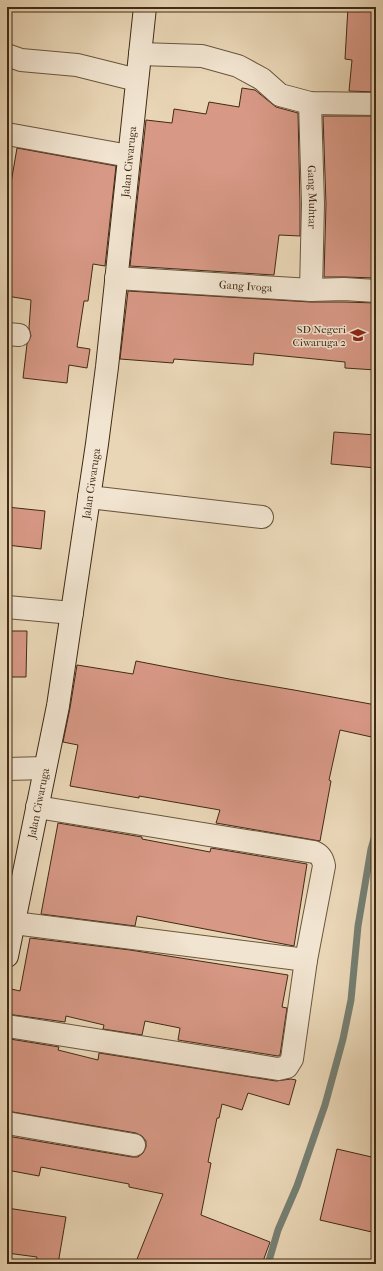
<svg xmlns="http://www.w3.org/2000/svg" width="383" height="1271" font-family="'IM FELL French Canon',serif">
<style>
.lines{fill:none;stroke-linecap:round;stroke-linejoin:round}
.stream{stroke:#758073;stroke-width:7}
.building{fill:#d79885;stroke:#402b15}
.street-casing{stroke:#6a563d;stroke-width:24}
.secondary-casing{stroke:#402b15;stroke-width:24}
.street{stroke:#f1e4d0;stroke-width:22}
.secondary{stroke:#f1e4d0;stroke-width:22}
.labels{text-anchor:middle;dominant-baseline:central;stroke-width:3;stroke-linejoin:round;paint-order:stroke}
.street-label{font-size:11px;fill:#402b15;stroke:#f1e4d0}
.poi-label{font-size:11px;fill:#402b15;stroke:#f1e4d0;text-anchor:end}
</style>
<rect width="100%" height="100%" fill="#e9d6b6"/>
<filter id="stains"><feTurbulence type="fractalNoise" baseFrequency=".005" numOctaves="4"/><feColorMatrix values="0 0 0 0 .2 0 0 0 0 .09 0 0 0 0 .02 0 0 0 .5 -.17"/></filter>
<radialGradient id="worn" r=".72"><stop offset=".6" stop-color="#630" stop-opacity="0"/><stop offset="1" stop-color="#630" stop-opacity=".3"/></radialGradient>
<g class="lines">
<!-- stream -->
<polyline class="stream" points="268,1264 278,1230 297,1186 325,1105 343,1039 351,1000 358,926 371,849 376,832"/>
</g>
<!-- building -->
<g class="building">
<polygon points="348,7 375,7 374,38 376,38 376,92 349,91 352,60 345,59"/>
<polygon points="242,88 255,90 276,107 298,113 300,204 300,236 279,235 274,275 130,266 146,120 172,123 174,109 206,114 209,102 239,107"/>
<polygon points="323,116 376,116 376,278 345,277 324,277 326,204"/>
<polygon points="17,148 116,166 105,266 93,264 88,301 84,301 77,347 90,349 87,368 69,365 67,383 23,378 27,344 31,336 29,328 31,300 7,296 7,182 11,183"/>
<polygon points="128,291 310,302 344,302 376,303 376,370 345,368 345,362 254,353 253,365 174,359 173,363 120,359"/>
<polygon points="334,432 376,435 376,468 331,464"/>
<polygon points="7,507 45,511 41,549 7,545"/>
<polygon points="7,631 27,631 26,677 7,677"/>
<polygon points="136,661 229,679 294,690 376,705 376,738 340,730 329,780 331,781 320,841 216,823 220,810 139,796 139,798 70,786 78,745 63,742 70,708 77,665 133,674"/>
<polygon points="58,823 142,837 142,839 210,852 211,848 307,864 294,946 137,916 135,926 41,914"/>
<polygon points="30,938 130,950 288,975 282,1007 287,1008 280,1055 278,1056 178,1040 180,1028 145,1021 142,1035 103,1029 104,1025 66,1016 65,1022 7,1014 7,988 20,991"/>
<polygon points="10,1039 59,1047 58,1050 98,1060 99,1053 276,1081 291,1079 296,1080 289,1105 248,1093 242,1110 222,1104 219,1118 217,1118 208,1162 211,1163 201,1215 270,1242 262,1264 135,1264 163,1194 129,1187 129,1184 41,1167 39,1176 7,1170 7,1136 132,1157 138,1157 143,1153 146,1147 146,1141 142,1136 136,1133 7,1111 7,1052"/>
<polygon points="337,1149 376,1158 376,1233 320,1220"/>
<polygon points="7,1208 66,1217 58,1264 36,1264 37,1257 7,1253"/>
</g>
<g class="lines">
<defs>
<g id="street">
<polyline points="140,54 202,56 238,66 262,79 280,95 310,103 376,104"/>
<polyline points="7,55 21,60 77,65 137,80"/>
<path id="s1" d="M 310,103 L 313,204 L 311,290"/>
<polyline points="7,134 129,156"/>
<path id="s2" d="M 116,278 L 311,290 L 344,289 L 376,291"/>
<polyline points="7,334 19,335"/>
<polyline points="89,497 262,517"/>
<polyline points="7,607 72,613"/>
<polyline points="7,769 45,768"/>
<polyline points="14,923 306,960"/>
<path d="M 7,1026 L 278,1069 L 287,1067 L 292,1059 L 306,960 L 324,866 C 323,859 321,855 314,852 L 37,807"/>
<polyline points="7,1123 134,1145"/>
</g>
<g id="secondary">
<path id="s3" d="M 7,956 L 58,706 L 97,444 L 107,367 L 145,7"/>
</g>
</defs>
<!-- street casing -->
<use href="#street" class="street-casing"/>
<!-- secondary casing -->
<use href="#secondary" class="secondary-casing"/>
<!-- street -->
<use href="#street" class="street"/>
<!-- secondary -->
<use href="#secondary" class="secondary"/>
</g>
<!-- icons -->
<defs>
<symbol id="school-bare" viewBox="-9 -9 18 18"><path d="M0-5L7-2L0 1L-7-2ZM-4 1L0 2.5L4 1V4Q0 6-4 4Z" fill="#8f2418" stroke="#f1e4d0" stroke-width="2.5" paint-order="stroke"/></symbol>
</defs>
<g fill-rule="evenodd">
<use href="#school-bare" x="347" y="324" width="22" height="22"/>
</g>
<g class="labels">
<!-- street labels -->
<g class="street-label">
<text stroke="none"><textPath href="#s3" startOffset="804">Jalan Ciwaruga</textPath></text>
<text stroke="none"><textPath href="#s1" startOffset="94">Gang Muhtar</textPath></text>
<text stroke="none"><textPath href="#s2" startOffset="130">Gang Ivoga</textPath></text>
<text stroke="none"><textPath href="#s3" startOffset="480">Jalan Ciwaruga</textPath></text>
<text stroke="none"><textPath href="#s3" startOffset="156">Jalan Ciwaruga</textPath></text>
</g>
<!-- poi labels -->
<g class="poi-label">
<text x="346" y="329">SD Negeri<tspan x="346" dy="13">Ciwaruga 2</tspan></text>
</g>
</g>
<!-- margin -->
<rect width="383" height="1271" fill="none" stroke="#e9d6b6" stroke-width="24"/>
<rect x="8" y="8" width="367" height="1255" fill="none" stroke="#402b15" stroke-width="2"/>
<rect x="12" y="12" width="359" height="1247" fill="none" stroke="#402b15"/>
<rect width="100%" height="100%" filter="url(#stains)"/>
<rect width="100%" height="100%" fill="url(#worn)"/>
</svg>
